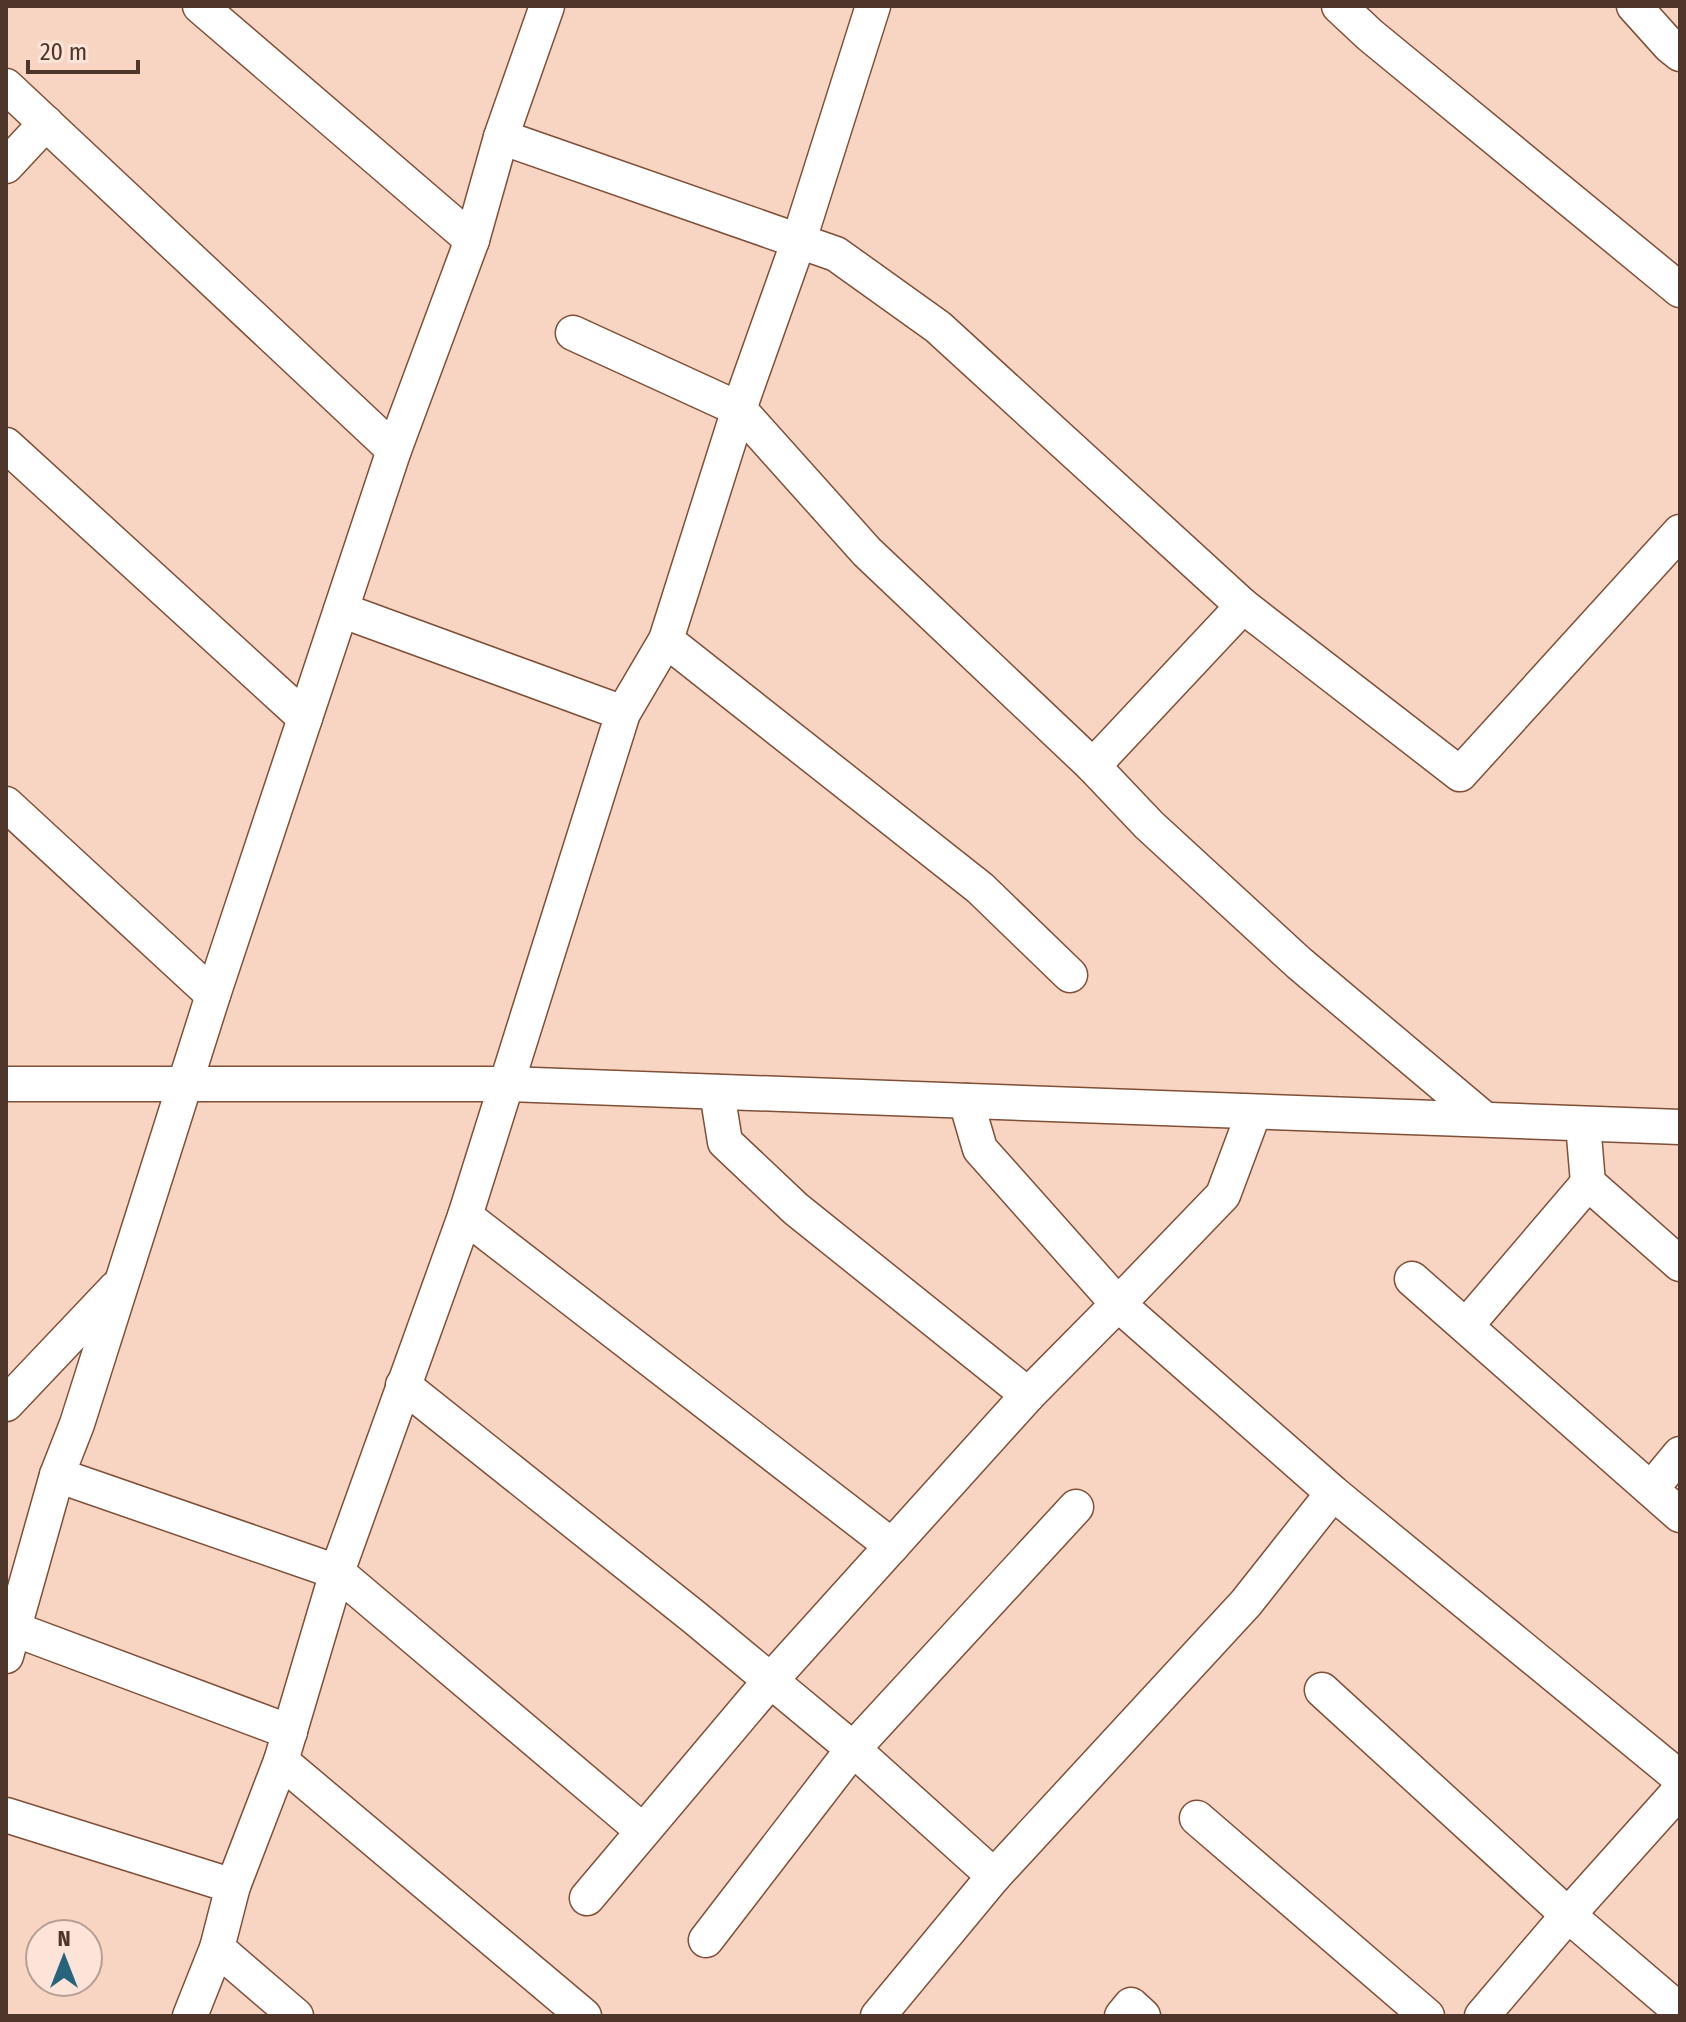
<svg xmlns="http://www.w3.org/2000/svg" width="1686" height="2022" font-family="'Fira Sans Condensed',sans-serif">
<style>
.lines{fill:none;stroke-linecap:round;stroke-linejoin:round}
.street-casing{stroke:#804f36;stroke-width:37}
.street{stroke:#fff;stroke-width:34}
</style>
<rect width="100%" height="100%" fill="#f8d4c3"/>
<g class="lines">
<defs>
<g id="street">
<polyline points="200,6 472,240"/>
<polyline points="1339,6 1370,35 1680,290"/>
<polyline points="1634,6 1670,46 1680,54"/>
<polyline points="6,86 394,450"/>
<polyline points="501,137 836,254 938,327 1243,606 1460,774 1680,532"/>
<polyline points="6,166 46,123"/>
<polyline points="573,333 739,409 867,552 1093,766 1149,825 1299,963 1484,1119"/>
<polyline points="6,445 305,718"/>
<polyline points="341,610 623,713"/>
<polyline points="666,640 980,888 1070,975"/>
<polyline points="1093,766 1243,606"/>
<polyline points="6,804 213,995"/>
<polyline points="6,1084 507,1084 1680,1127"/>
<polyline points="717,1092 725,1142 796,1209 1028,1395"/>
<polyline points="966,1101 980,1149 1118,1304 1333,1493 1680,1778"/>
<polyline points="1583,1124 1588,1183 1680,1264"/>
<polyline points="465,1216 892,1546"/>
<polyline points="1412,1279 1680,1515"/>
<polyline points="1466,1326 1588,1183"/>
<polyline points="403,1385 694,1617 853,1749 994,1876"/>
<polyline points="6,1404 116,1288"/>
<polyline points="57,1475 337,1572 643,1831"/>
<polyline points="1651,1489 1680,1454"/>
<polyline points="14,1629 290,1732"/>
<polyline points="6,1656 57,1475 77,1424 213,995 394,450 472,240 501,137 547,6"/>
<polyline points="1322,1690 1568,1915 1680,2011"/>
<polyline points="281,1761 584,2016"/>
<polyline points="6,1815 233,1886"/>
<polyline points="1197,1818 1427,2016"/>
<polyline points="587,1898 770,1681 1028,1395 1118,1304 1223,1195 1254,1112"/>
<polyline points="706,1940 853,1749 1076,1507"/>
<polyline points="217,1948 296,2016"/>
<polyline points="190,2016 217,1948 233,1886 281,1761 337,1572 465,1216 623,713 666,640 739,409 799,240 873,6"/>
<polyline points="878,2016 994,1876 1246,1603 1333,1493"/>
<polyline points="1122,2016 1131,2005 1143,2016"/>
<polyline points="1482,2016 1568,1915 1680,1790"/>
</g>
</defs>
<!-- street casing -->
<use href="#street" class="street-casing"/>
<!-- street -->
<use href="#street" class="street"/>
</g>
<!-- border -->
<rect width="1686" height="2022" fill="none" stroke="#4e362b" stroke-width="16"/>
<!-- north arrow -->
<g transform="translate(64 1958)"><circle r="38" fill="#fce4d9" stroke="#b69e93" stroke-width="2"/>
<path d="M0-6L14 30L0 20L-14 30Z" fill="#27637b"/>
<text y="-12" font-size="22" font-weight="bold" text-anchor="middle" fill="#4e362b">N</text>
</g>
<!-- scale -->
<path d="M28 60v12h110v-12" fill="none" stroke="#4e362b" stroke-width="4"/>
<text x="40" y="60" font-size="24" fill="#4e362b" stroke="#fce4d9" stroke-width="6" paint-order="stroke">20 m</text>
</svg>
